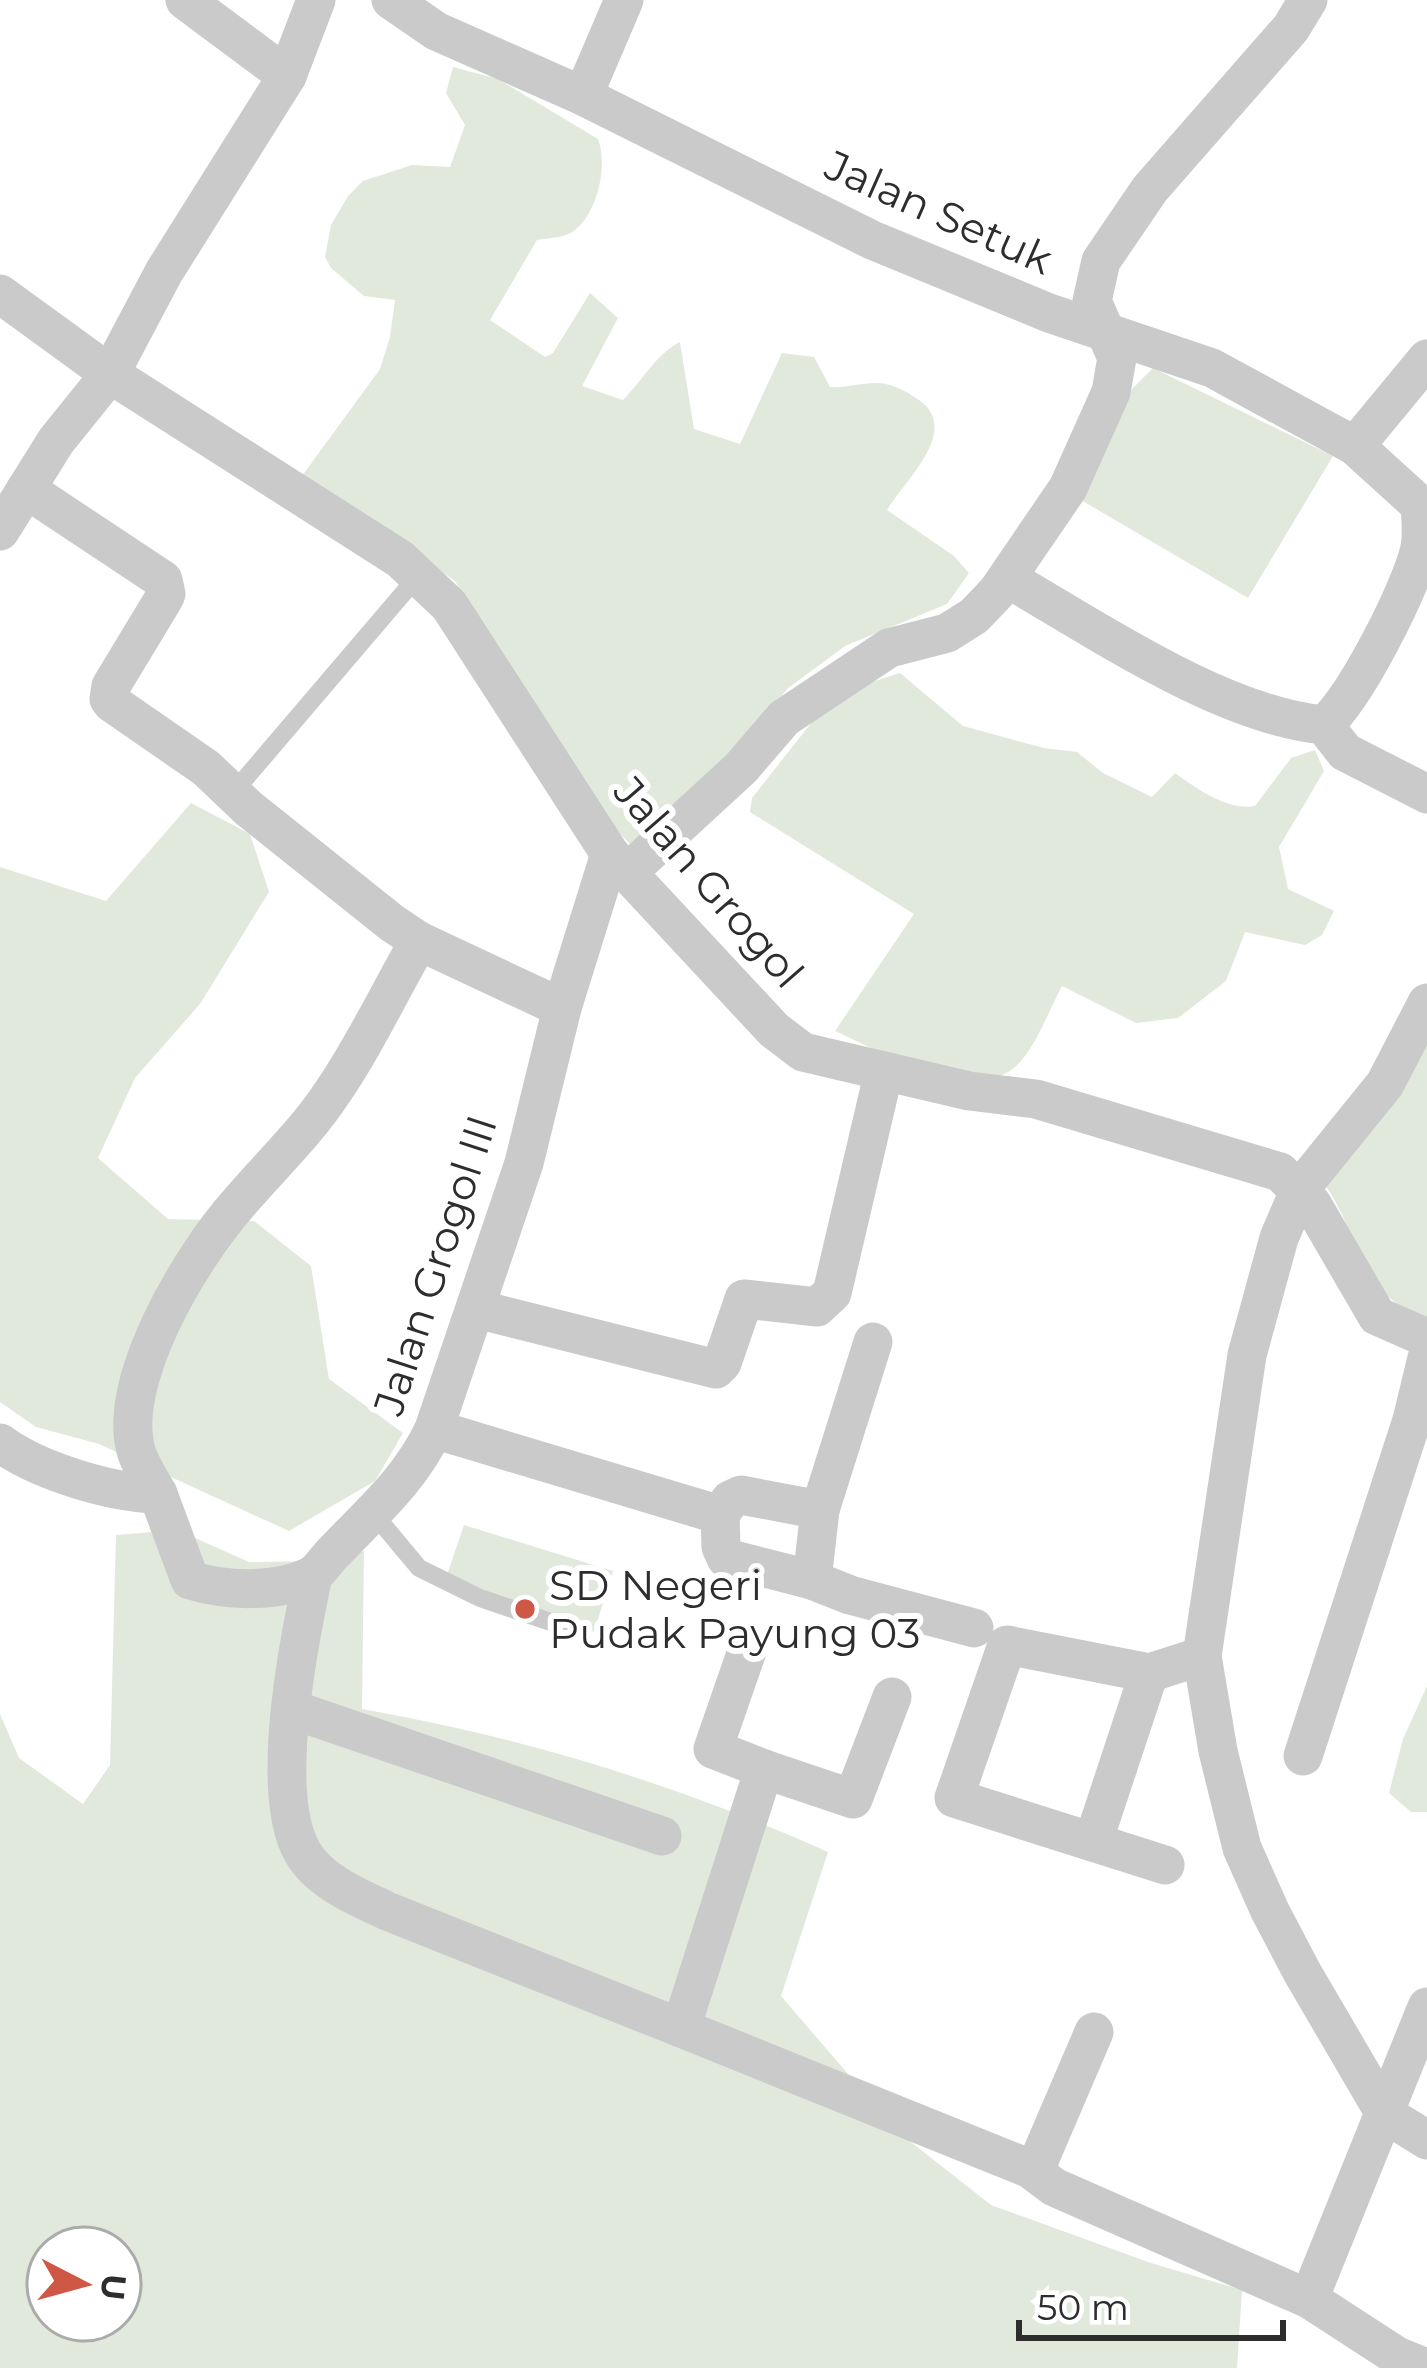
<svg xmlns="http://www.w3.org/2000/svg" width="1427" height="2368" font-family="Montserrat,sans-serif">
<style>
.green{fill:#e1e9dd;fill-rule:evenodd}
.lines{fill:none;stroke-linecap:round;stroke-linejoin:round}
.lane{stroke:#cacaca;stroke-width:18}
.street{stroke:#cacaca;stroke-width:39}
.poi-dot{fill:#ce5745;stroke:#fff;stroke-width:4.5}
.labels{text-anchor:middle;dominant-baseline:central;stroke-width:12;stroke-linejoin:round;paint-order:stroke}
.street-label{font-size:42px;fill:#2d2d2d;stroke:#fff}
.poi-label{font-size:42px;fill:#2d2d2d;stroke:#fff;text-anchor:start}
</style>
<rect width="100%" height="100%" fill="#fff"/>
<!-- green -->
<g class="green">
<path d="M 453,67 L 498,79 L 598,139 C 608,165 598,212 575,230 C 565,238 550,238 537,240 L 490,320 L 545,357 L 553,353 L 590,293 L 618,318 L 582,386 L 623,400 C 643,380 655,355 680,342 L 694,429 L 740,444 L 782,353 L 814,357 L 830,387 C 847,388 860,383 876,383 C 892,383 906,391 919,400 C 962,430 904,481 887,510 L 954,556 L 969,573 L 947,604 L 845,646 L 787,689 L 652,867 L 605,818 L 455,581 L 302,476 L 380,369 L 390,337 L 395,300 L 364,296 L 331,268 L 325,257 L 331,225 L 348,196 L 363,181 L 412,165 L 450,167 L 465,125 L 446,93 Z"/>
<polygon points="1153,368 1333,456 1248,598 1081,500 1132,389"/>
<path d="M 900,673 L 963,726 L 1044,748 L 1077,752 L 1103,773 L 1152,797 L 1175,773 C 1197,789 1228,811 1255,806 L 1291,758 L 1315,750 L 1324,771 L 1279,847 L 1288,889 L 1334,911 L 1322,935 L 1305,945 L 1245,932 L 1226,981 L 1178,1018 L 1136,1023 L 1062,986 C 1049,1010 1035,1050 1014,1068 C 969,1103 880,1051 835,1031 L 914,914 L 750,812 L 752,798 L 819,713 L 856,687 Z"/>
<polygon points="191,803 250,834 269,892 200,1004 135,1078 98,1158 168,1219 254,1221 311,1266 329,1379 403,1433 375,1481 289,1531 99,1444 36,1427 0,1402 0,867 106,901"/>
<path d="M 1427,1035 L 1427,1319 C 1353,1293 1362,1232 1320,1178 Z"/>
<polygon points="464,1525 613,1571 594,1632 446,1578"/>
<path d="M 177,1530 L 249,1562 L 325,1561 L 364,1551 L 362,1709 C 522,1737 679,1785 828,1852 L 781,1996 L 897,2131 L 991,2205 L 1151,2263 L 1242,2290 L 1237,2368 L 0,2368 L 0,1714 L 19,1758 L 83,1804 L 110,1765 L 116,1535 ZM 48,2248 L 120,2248 L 120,2320 L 48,2320 Z"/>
<polygon points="1427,1686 1427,1812 1411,1812 1389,1793 1403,1739"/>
</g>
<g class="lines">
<!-- lane -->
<g class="lane">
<polyline points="232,794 418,576"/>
<polyline points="374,1514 419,1568 480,1598 580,1632"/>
</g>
<!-- street -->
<g class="street">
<polyline points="185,0 287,76"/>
<polyline points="391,0 436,31 583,96"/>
<path d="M 624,0 L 583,96 L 872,240 L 1049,313 L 1212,368 L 1355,446 L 1420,505 C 1421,520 1423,537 1419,552 C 1408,594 1355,698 1324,725 C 1223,716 1095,629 1007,578"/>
<polyline points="0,294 110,374 164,272 287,76 316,0"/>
<polyline points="1355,446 1427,359"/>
<polyline points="26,489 163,580 166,594 163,600 111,686 109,699 112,703 206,768 248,808 392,923 419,941 562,1008"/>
<polyline points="0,531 56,441 110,374 400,559 449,605 610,854 774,1030 803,1052 969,1091 1036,1099 1280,1172 1312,1204 1377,1316 1427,1338"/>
<polyline points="1324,725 1345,752 1427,794"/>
<polyline points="627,873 741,768 784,718 889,648 947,633 974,616 997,592 1068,488 1111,392 1117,358 1092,301 1101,261 1150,189 1291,28 1308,0"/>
<polyline points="1427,1003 1385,1084 1300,1189 1279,1238 1247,1355 1202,1656 1218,1751 1242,1848 1270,1911 1302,1972 1385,2114 1427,2140"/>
<polyline points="477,1309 716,1369 722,1363 744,1299 817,1307 832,1293 884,1071"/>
<polyline points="434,1429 720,1515 730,1500 741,1495 820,1510 873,1342"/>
<path d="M 0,1443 C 38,1471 111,1493 158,1494 L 190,1580 C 225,1591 275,1593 309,1577 C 320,1572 326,1559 335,1551 C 372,1512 411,1479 434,1429 L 524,1163 L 562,1008 L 610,854"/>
<path d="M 158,1494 C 151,1481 142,1468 137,1454 C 114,1383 192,1256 237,1205 C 269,1167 305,1134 332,1093 C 365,1045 390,991 419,941"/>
<polyline points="820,1510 812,1580 850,1595 974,1628"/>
<polyline points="720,1515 721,1547 726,1558 812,1580"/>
<path d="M 313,1576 C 299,1640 268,1795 303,1853 C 320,1882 358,1897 387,1911 L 681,2028"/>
<polyline points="747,1651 713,1749 764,1769 681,2028 1033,2170"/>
<polyline points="291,1709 662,1836"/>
<polyline points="1303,1756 1412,1420 1427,1358"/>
<polyline points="764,1769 853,1799 892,1697"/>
<polyline points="1093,1842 1149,1673"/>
<polyline points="1165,1865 954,1798 1007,1645 1149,1673 1202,1656"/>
<polyline points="1094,2032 1034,2172 1054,2187 1309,2299"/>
<polyline points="1426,2368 1397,2356 1309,2299 1427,2007"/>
</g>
</g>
<!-- markers -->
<circle class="poi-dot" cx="525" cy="1609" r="12"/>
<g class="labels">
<!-- street labels -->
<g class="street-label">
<text transform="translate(939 212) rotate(24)">Jalan Setuk</text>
<text transform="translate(709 882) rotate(49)">Jalan Grogol</text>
<text transform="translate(435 1265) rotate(-72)">Jalan Grogol III</text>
</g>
<!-- poi labels -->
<g class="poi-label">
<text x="549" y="1585">SD Negeri<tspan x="549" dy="48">Pudak Payung 03</tspan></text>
</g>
</g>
<!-- north arrow -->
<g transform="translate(84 2284) rotate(96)"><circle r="57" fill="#ffffff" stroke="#ababab" stroke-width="3"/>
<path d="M0-9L21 45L0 30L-21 45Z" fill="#ce5745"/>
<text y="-18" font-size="33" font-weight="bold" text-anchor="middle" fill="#2d2d2d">U</text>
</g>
<!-- scale -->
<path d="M1019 2320v18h264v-18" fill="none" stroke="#2d2d2d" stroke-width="6"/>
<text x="1037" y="2320" font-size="36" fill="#2d2d2d" stroke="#ffffff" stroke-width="9" paint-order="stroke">50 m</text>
</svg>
